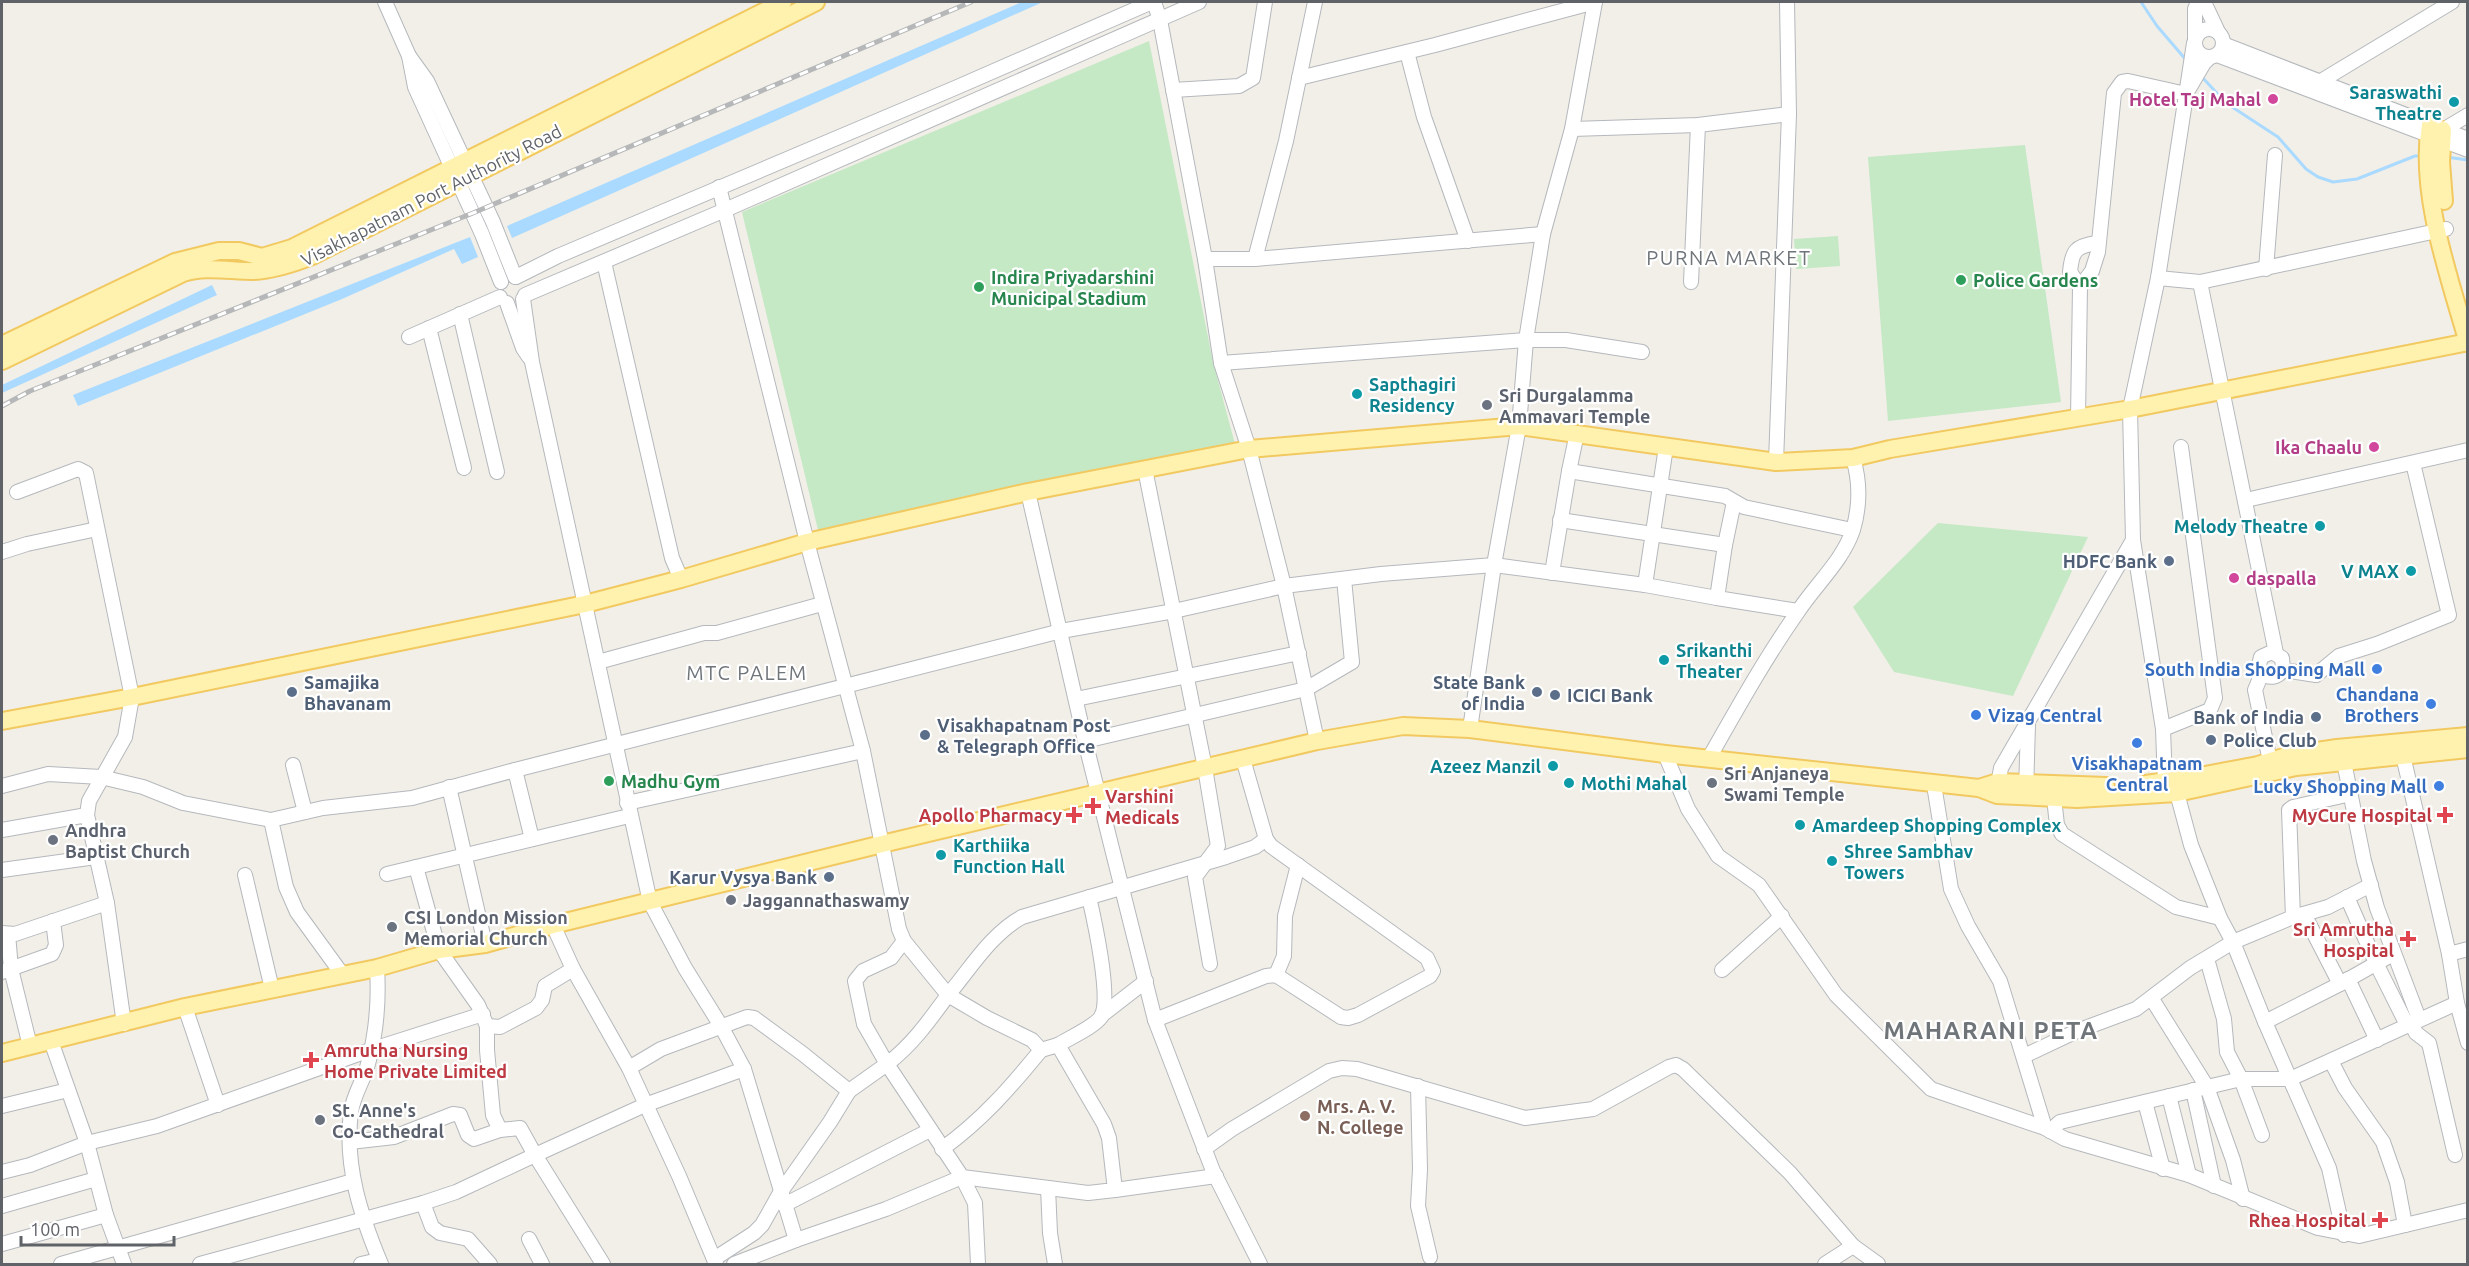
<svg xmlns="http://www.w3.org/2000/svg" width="2469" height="1266" viewBox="0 0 2469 1266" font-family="Ubuntu,sans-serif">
<rect width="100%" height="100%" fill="#f1efe8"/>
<g fill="#c5e8c5">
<path d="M1149 41 1213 362 1235 444 818 530 742 212Z"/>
<path d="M2025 145 2061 402 1888 421 1868 157Z"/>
<path d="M1838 236 1840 266 1796 269 1794 239Z"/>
<path d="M1938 523 2088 537 2013 696 1894 672 1853 607Z"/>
</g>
<g fill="#aadaff">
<path d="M1022 2H1043L512 238 507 226Z"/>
<path d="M470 237 478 257 462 264 454 249 342 299 78 406 73 395Z"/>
<path d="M212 285 217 295 2 393V385Z"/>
</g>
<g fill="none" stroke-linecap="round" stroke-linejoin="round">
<g stroke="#aadaff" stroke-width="3">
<path d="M2141 2 2157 26 2187 61"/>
<path d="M2202 77 2226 103 2278 137 2306 169 2318 177 2333 182 2357 179 2415 156H2421"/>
<path d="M2446 157 2468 160"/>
</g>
<defs>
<g id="minor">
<path d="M385 2 409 56 415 87 482 234 501 282"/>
<path d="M1154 2 1160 20 1205 259 1221 363 1249 449 1284 586 1317 741"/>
<path d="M2204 2 2218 32"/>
<circle cx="2209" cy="43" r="14"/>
<path d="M2195 38V9L2198 2"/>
<path d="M2223 44 2468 139"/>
<path d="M1407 52 1424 117 1468 241"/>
<path d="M2217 55 2468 150"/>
<path d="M409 56 427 81 493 222 515 277"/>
<path d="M1299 78 1435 45 1595 2"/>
<path d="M2321 81 2452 2"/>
<path d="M1173 90 1239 86 1253 78 1265 2"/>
<path d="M2187 92 2204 63 2210 57"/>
<path d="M1572 129 1698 125 1789 114"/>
<path d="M2443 130 2468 115"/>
<path d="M719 187 807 542 863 751 899 929 904 941 948 995C929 1021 912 1045 887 1064L962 1177 975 1203 978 1264"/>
<path d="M1205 259H1255L1543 234"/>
<path d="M1255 259 1286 141 1315 2"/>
<path d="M604 262 672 558 681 579"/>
<path d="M2266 269 2275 155"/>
<path d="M516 277 558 256 955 88 1152 2"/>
<path d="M2158 278 2200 282 2446 229"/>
<path d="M1691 282 1698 125"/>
<path d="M2200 282 2276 653"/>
<path d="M2080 287 2070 272C2072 250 2076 246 2097 243"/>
<path d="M525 295 725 210 1199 2"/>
<path d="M523 299 532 362 650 902 685 968 721 1026 744 1069 796 1240"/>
<path d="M507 303 523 348 529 357"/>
<path d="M460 314 497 472"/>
<path d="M429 328 464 468"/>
<path d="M409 337 500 297"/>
<path d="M1221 363 1526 340H1566L1642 352"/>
<path d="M2078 418 2080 287 2092 271 2098 252 2114 93 2122 82 2128 81 2186 94"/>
<path d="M1577 433 1569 471 1725 496 1744 507 1852 530"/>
<path d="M1776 462 1789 114 1787 2"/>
<path d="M1145 469 1205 768 1218 846 1195 877 1210 964"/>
<path d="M17 492 78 469 86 473 132 697 125 737 89 801 87 815 107 903 124 1024"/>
<path d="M1028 492 1085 741 1155 1020 1213 1171 1260 1264"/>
<path d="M2246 500 2468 450"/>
<path d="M1734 502 1725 545 1717 598 1798 611"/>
<path d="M1560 520 1725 545"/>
<path d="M2 552 27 544 97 529"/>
<path d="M1552 573 1569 471"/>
<path d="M1645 585 1666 447"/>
<path d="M598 662 704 633H717L822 604"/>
<path d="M2283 670 2316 675 2339 656 2377 644 2449 615 2413 463"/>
<path d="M2262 673C2269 679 2277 678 2283 670L2282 658 2272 652 2261 657 2259 665 2262 673 2255 690 2270 761"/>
<path d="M1076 699 1299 653"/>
<path d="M1470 729 1494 565 1519 426 1526 340 1543 234 1572 129 1595 2"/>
<path d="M2163 729 2210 710 2215 698 2181 447"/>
<path d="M1085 741 1306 689 1352 662 1344 579"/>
<path d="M2401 747 2449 954 2457 1003 2468 1043"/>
<path d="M1665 754 1688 809 1718 856 1759 885 1836 995 1931 1089 2045 1128 2065 1139 2189 1175 2318 1228 2359 1236 2468 1210"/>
<path d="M1709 758C1737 709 1764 660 1797 613 1815 585 1842 562 1853 530 1860 506 1860 481 1853 458"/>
<path d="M2344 762 2364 861 2377 908 2419 1019"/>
<path d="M293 765 305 812"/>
<path d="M515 770 532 839"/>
<path d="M2165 783 2163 729 2133 540 2130 409 2158 278 2194 43"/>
<path d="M1934 785 1951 889 1968 926 2000 981 2045 1128"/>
<path d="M2 786 48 774 101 777 143 787 183 803 271 820 323 808 412 798 515 770 1061 631 1174 611 1284 586 1381 574 1494 565 1645 585 1717 598"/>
<path d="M449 787 485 944"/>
<path d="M1997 790 2001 768 2133 540"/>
<path d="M2026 792 2028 724"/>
<path d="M2177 793 2191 845 2220 918 2233 942 2265 1022 2329 1168 2344 1235"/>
<path d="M2054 798 2057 825 2062 834 2176 907 2220 918"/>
<path d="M627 803 863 751"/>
<path d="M271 820 286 887 297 912 342 974"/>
<path d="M2 830 87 815"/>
<path d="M416 867 439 950 478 1005 487 1026V1050L493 1115 500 1130 520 1128 535 1155 645 1105 744 1069"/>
<path d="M2 870 96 857"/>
<path d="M387 874 629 816"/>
<path d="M245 875 272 989"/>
<path d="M2347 897 2376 963 2407 1025"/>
<path d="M2304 914 2340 984"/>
<path d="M2293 917 2289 810 2293 807 2351 794"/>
<path d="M553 925 573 969 629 1068 679 1176 716 1264"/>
<path d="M2 933 15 934 107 903"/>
<path d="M8 934 11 969 30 1046"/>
<path d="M2449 954 2468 949"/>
<path d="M2207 959 2224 1019 2227 1052 2241 1079 2262 1135"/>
<path d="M377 968C379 999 376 1034 368 1064 364 1080 353 1095 351 1112 344 1166 361 1216 381 1264"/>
<path d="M1722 970 1782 916"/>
<path d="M2 972 52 954 56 945 53 921"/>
<path d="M1276 975 1284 956 1285 916 1298 865"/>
<path d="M2348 979 2377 1040"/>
<path d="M2152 999 2207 1087 2233 1160 2243 1199"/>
<path d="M185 1007 218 1105"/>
<path d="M1102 1015 1146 981"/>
<path d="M1155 1020 1266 976 1276 975 1341 1017 1348 1018 1358 1015 1430 976 1433 971 1427 958 1271 846 1266 839 1243 759"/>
<path d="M2265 1022 2340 984 2393 954"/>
<path d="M2411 1023 2416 1033 2429 1043 2455 1155"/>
<path d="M487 1026 500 1027 536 1008 542 1000 545 986 573 969"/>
<path d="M51 1041 87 1143 106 1215 124 1264"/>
<path d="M1058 1045C1069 1038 1094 1027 1101 1017 1112 999 1094 919 1089 897"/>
<path d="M2024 1056 2077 1031 2136 1009 2190 968 2233 942 2293 917 2328 907 2371 885"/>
<path d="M2331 1061 2345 1088 2383 1142 2397 1182 2405 1225"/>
<path d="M629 1068 661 1049 747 1017 754 1018 803 1054 849 1091 887 1064 864 1024 855 981 863 971 891 958 904 941"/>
<path d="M1418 1086 1420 1169 1418 1206 1430 1257"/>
<path d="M2193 1090 2214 1186"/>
<path d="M2169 1096 2189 1175"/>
<path d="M2145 1102 2163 1169"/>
<path d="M2 1106 68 1090"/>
<path d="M2050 1131 2060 1122 2241 1079H2290L2457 1003"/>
<path d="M350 1142 394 1137 453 1114 460 1115 468 1135 474 1139 500 1130"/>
<path d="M942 1149C982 1120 1010 1088 1041 1050L1032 1040 987 1018 948 995C970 969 991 934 1022 917L1226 857 1255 847 1266 839"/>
<path d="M1204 1149 1232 1129 1329 1071 1342 1068 1357 1069 1525 1118 1593 1109 1669 1067 1676 1065 1683 1069 1790 1173 1853 1246"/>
<path d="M2 1172 30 1165 87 1143 157 1126 370 1050 483 1014"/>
<path d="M1048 1188 1050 1233 1055 1264"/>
<path d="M1115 1190 1216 1176"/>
<path d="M423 1203 432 1227 440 1233 468 1239 490 1264"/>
<path d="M784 1205 930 1130"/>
<path d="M2 1206 96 1179"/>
<path d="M529 1239 542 1264"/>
<path d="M2 1244 106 1215"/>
<path d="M714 1259 754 1233 762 1225 780 1193 830 1122 849 1091"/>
<path d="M61 1264 353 1181"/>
<path d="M200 1264 423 1203 456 1192 535 1155 603 1264"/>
<path d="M361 1264 379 1260"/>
<path d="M734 1264 796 1240 886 1209 962 1177 1088 1193 1115 1190 1109 1138 1104 1124 1058 1045 1041 1050"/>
<path d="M1825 1264 1853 1246 1878 1264"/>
</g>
<g id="major">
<path d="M2430 125C2419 194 2449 276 2468 343"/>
<path d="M2443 130 2441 162 2444 201"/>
<path d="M2 345 175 262 219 251H239L262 257 292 248 783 2"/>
<path d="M2 361 183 273C206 266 229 271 253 271 274 270 292 264 312 256L816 2"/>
<path d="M2 721 132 697 585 604 681 579 807 542 1028 492 1249 449 1519 426 1776 462 1853 458 1890 449 2130 409 2468 342"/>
<path d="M2146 784 2200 776 2258 765 2290 755 2337 748 2468 736"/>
<path d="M1979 788 1998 782 2106 786"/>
<path d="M2 1053 185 1007 377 968 439 950 485 944 553 925 882 844 1317 741 1403 726 1470 729 1665 754 1979 788 1997 795 2077 799 2177 793 2296 767 2468 749"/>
</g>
</defs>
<use href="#minor" stroke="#b5b8bc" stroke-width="16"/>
<use href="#major" stroke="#f2c960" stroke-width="20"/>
<use href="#minor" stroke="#fff" stroke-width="14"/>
<use href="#major" stroke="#fff2af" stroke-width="16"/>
<defs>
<path id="rail" d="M2 406 30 391 473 213 971 2"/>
</defs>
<use href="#rail" stroke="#b6b7b8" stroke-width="5"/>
<use href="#rail" stroke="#fff" stroke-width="3" stroke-dasharray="9" stroke-linecap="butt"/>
</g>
<g fill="#d1479c" stroke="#fff" stroke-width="2">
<circle cx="2273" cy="99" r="6"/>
<circle cx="2374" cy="447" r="6"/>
<circle cx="2234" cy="578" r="6"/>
</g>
<g fill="#0f9aa8" stroke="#fff" stroke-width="2">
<circle cx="2454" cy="102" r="6"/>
<circle cx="1357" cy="394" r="6"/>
<circle cx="2320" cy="526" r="6"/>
<circle cx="2411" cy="571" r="6"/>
<circle cx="1664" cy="660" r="6"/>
<circle cx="1553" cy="766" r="6"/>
<circle cx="1569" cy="783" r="6"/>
<circle cx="1800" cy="825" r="6"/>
<circle cx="941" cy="855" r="6"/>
<circle cx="1832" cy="861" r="6"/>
</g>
<g fill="#2e9e5b" stroke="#fff" stroke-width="2">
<circle cx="1961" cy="280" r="6"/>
<circle cx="979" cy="287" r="6"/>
<circle cx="609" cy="781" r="6"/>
</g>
<g fill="#6b7280" stroke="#fff" stroke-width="2">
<circle cx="1487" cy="405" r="6"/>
<circle cx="1712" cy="783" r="6"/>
<circle cx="53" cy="840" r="6"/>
<circle cx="731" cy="900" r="6"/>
<circle cx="392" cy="927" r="6"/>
<circle cx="320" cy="1120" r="6"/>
</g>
<g fill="#5c6f8a" stroke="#fff" stroke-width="2">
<circle cx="2169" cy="561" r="6"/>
<circle cx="292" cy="692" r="6"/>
<circle cx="1537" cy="692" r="6"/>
<circle cx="1555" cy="695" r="6"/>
<circle cx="2316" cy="717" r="6"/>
<circle cx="925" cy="735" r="6"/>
<circle cx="2211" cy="740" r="6"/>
<circle cx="829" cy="877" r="6"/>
</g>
<g fill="#3f7fe0" stroke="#fff" stroke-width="2">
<circle cx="2377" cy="669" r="6"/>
<circle cx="2431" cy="704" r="6"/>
<circle cx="1976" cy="715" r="6"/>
<circle cx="2137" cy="743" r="6"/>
<circle cx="2439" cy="786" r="6"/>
</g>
<g fill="#e0444e" stroke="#fff" stroke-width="2">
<path d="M1090 797h6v6h6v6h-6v6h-6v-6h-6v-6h6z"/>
<path d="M1071 806h6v6h6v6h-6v6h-6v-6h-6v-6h6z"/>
<path d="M2442 806h6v6h6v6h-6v6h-6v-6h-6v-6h6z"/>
<path d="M2405 930h6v6h6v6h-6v6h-6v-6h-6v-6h6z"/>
<path d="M308 1051h6v6h6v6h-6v6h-6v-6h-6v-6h6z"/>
<path d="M2377 1211h6v6h6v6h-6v6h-6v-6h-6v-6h6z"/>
</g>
<circle fill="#8d6e63" stroke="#fff" stroke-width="2" cx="1305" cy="1116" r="6"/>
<g text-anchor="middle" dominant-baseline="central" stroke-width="4.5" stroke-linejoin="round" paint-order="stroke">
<g font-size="18" font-weight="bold" fill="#0d838f" stroke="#fff" text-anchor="start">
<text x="2442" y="92" text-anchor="end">Saraswathi<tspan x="2442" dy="21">Theatre</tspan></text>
<text x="1369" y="384">Sapthagiri<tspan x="1369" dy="21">Residency</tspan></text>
<text x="2308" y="526" text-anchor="end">Melody Theatre</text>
<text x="2399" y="571" text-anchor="end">V MAX</text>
<text x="1676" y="650">Srikanthi<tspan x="1676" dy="21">Theater</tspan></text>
<text x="1541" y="766" text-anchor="end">Azeez Manzil</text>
<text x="1581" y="783">Mothi Mahal</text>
<text x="1812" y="825">Amardeep Shopping Complex</text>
<text x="953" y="845">Karthiika<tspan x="953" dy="21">Function Hall</tspan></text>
<text x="1844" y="851">Shree Sambhav<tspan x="1844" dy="21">Towers</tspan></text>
</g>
<g font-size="18" font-weight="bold" fill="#b23c85" stroke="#fff" text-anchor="end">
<text x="2261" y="99">Hotel Taj Mahal</text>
<text x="2362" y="447">Ika Chaalu</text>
<text x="2246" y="578" text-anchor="start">daspalla</text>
</g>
<g font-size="18" fill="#5f6368" stroke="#fff">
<text transform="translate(431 195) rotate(-27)">Visakhapatnam Port Authority Road</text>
</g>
<g font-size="18" font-weight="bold" fill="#27864d" stroke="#fff" text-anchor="start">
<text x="991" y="277">Indira Priyadarshini<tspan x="991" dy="21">Municipal Stadium</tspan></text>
<text x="1973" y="280">Police Gardens</text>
<text x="621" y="781">Madhu Gym</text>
</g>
<g font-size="18" font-weight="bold" fill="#5b616d" stroke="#fff" text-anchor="start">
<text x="1499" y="395">Sri Durgalamma<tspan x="1499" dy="21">Ammavari Temple</tspan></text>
<text x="1724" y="773">Sri Anjaneya<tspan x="1724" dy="21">Swami Temple</tspan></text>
<text x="65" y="830">Andhra<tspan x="65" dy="21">Baptist Church</tspan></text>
<text x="743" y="900">Jaggannathaswamy</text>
<text x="404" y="917">CSI London Mission<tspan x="404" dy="21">Memorial Church</tspan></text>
<text x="332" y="1110">St. Anne's<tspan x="332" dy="21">Co-Cathedral</tspan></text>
</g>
<g font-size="18" font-weight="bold" fill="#4e5e75" stroke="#fff" text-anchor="end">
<text x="2157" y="561">HDFC Bank</text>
<text x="304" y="682" text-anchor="start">Samajika<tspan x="304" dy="21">Bhavanam</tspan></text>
<text x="1525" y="682">State Bank<tspan x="1525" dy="21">of India</tspan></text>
<text x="1567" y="695" text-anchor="start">ICICI Bank</text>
<text x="2304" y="717">Bank of India</text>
<text x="937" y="725" text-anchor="start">Visakhapatnam Post<tspan x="937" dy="21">&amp; Telegraph Office</tspan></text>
<text x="2223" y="740" text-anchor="start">Police Club</text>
<text x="817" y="877">Karur Vysya Bank</text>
</g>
<g font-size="18" font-weight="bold" fill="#366cbe" stroke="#fff" text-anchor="end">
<text x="2365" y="669">South India Shopping Mall</text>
<text x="2419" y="694">Chandana<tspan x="2419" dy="21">Brothers</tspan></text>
<text x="1988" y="715" text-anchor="start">Vizag Central</text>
<text x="2137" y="763" text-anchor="middle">Visakhapatnam<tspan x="2137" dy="21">Central</tspan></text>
<text x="2427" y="786">Lucky Shopping Mall</text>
</g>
<g font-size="18" font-weight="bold" fill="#be3a42" stroke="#fff" text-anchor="end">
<text x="1105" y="796" text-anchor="start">Varshini<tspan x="1105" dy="21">Medicals</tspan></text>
<text x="1062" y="815">Apollo Pharmacy</text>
<text x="2432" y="815">MyCure Hospital</text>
<text x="2394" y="929">Sri Amrutha<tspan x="2394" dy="21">Hospital</tspan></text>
<text x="324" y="1050" text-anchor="start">Amrutha Nursing<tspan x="324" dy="21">Home Private Limited</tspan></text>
<text x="2366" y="1220">Rhea Hospital</text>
</g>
<g font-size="18" font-weight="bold" fill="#785e54" stroke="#fff" text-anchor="start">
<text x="1317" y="1106">Mrs. A. V.<tspan x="1317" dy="21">N. College</tspan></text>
</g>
<g font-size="20" letter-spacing="1.5" fill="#70757a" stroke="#fff">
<text x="1729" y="257">PURNA MARKET</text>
<text x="747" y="672">MTC PALEM</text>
</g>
<g font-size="24" font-weight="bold" letter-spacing="1.5" fill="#70757a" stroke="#fff">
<text x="1991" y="1030">MAHARANI PETA</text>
</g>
</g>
<rect width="2469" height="1266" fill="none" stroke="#5f6368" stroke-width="6"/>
<path d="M21 1236v9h153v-9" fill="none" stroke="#5f6368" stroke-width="3"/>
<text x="30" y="1236" font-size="18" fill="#5f6368" stroke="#ffffff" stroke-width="4.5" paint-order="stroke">100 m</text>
</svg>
